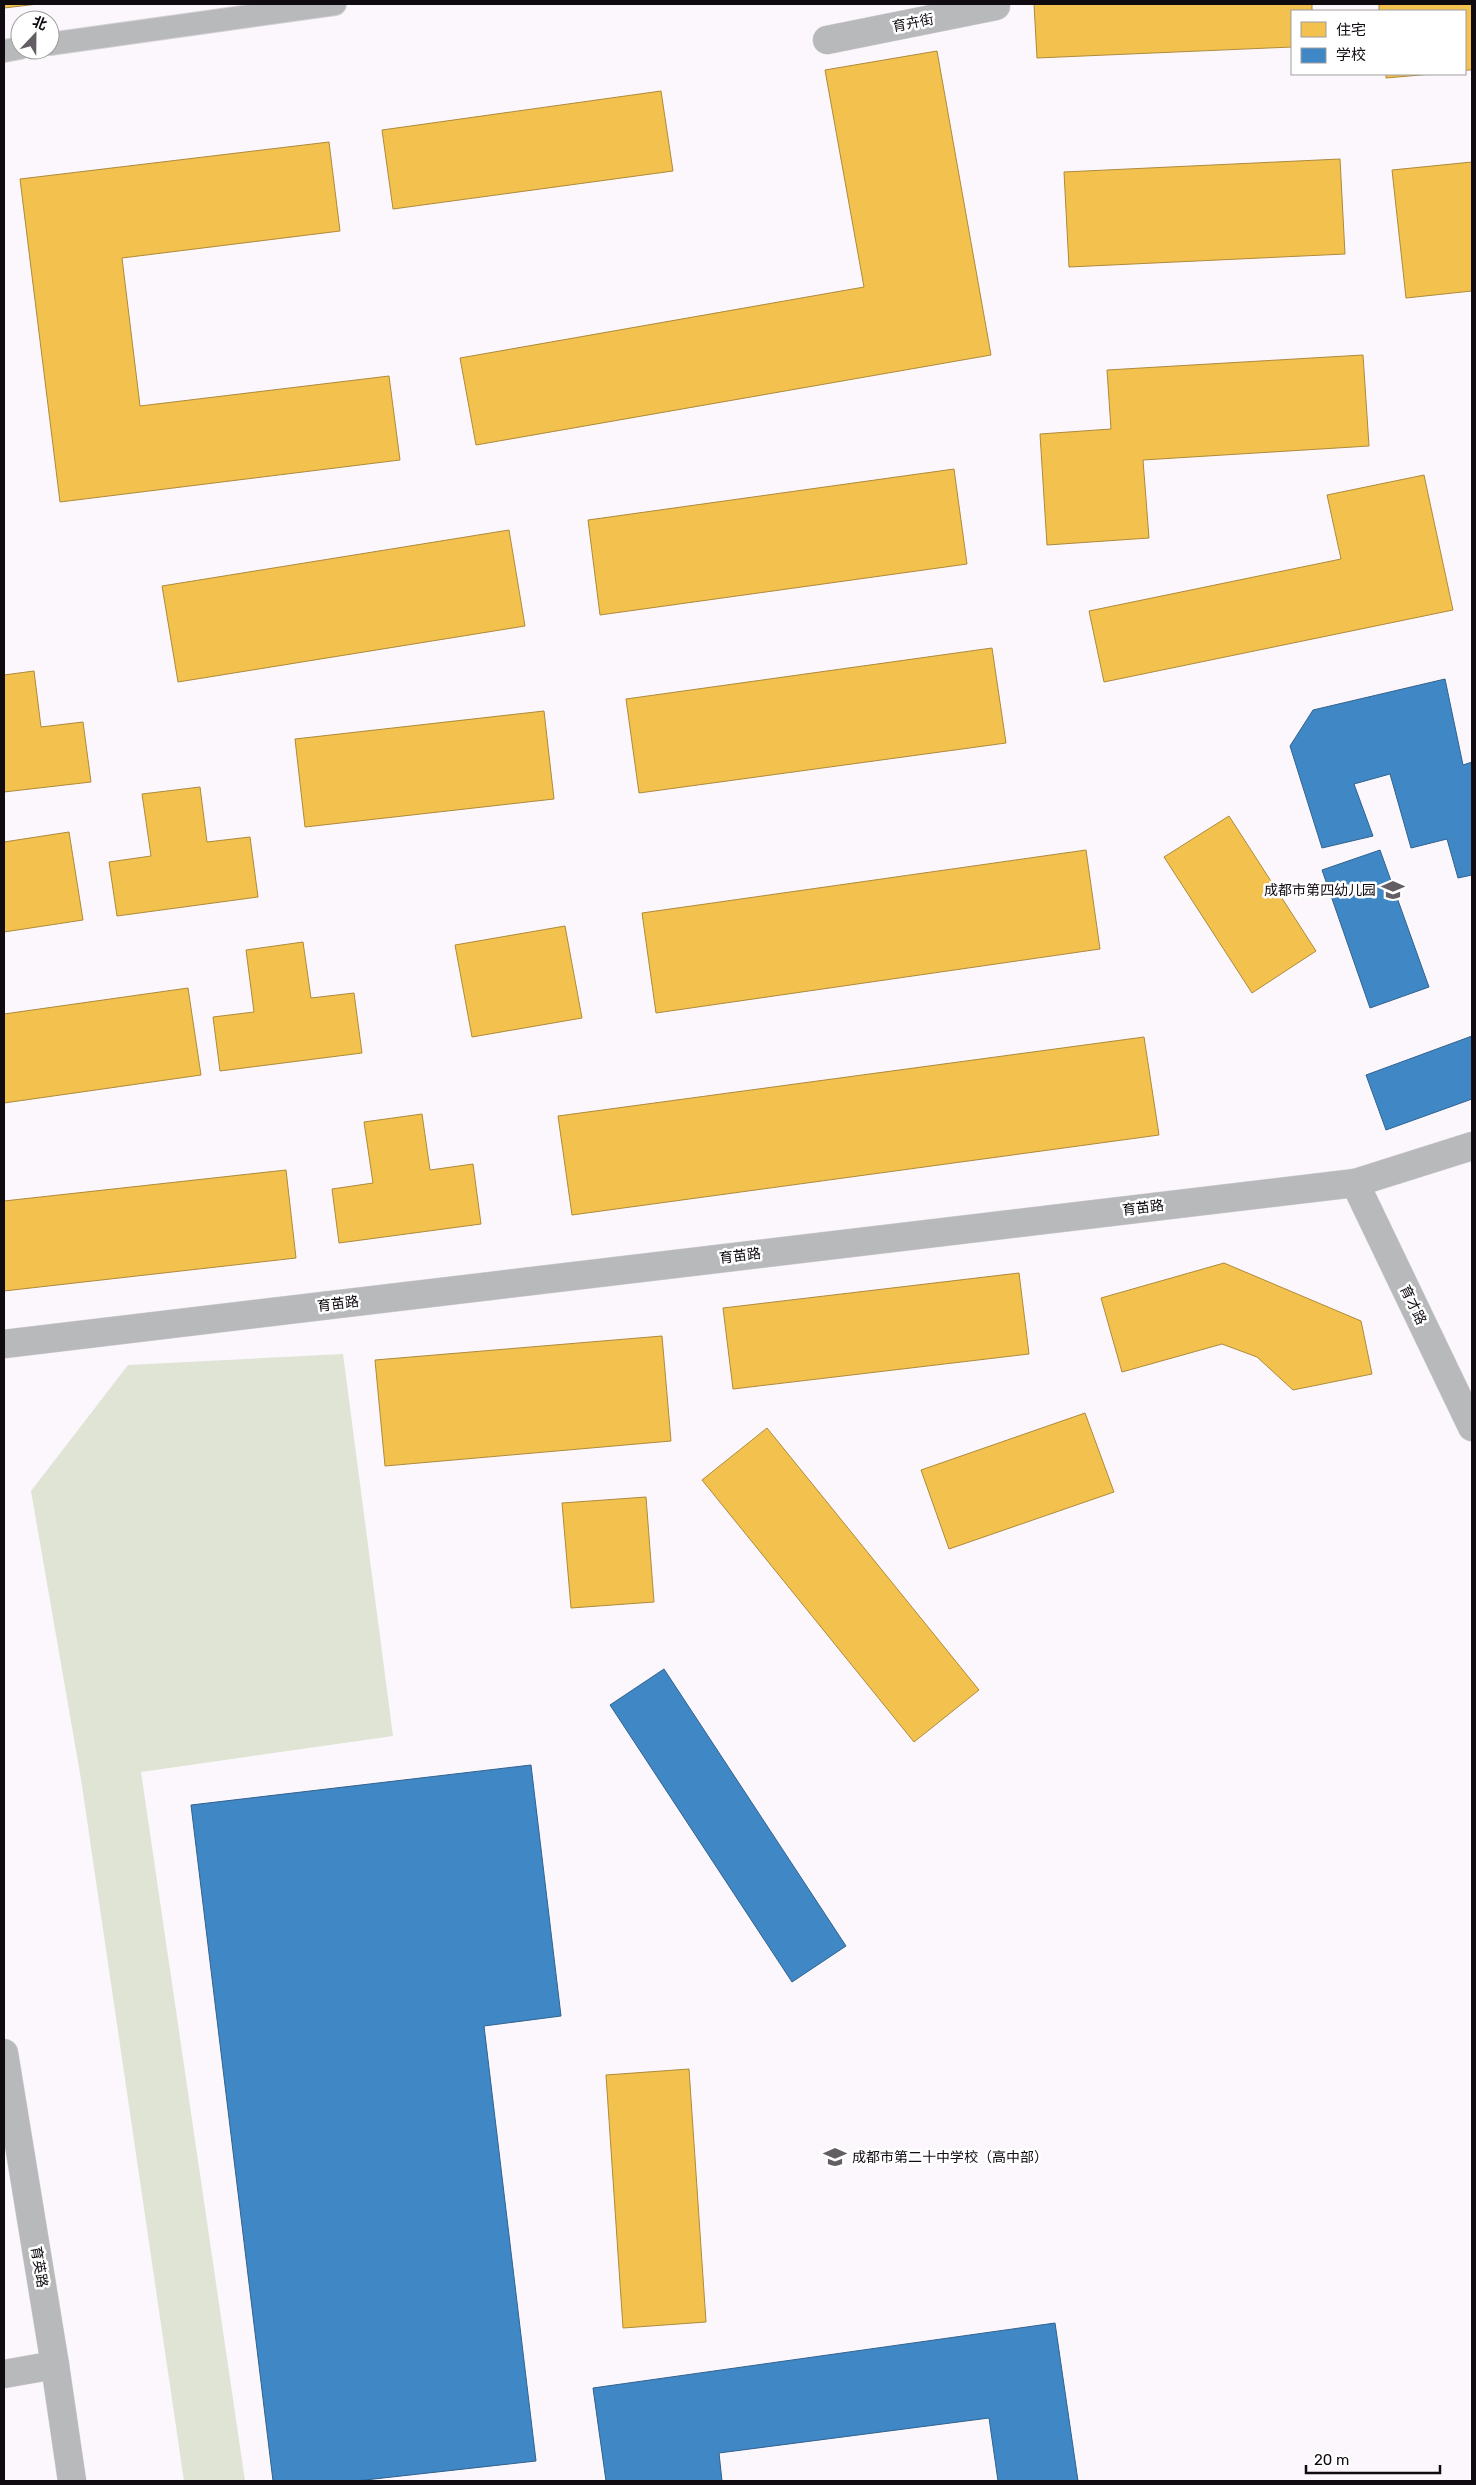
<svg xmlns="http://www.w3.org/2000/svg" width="1476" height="2485" viewBox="0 0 1476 2485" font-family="Rubik,'Noto Sans SC',sans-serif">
<rect width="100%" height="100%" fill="#fcf7fc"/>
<path fill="#dfe4d5" d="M343 1354 393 1736 141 1772 245 2481H184L81 1779 31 1491 128 1365Z"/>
<g fill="#f2c14e" stroke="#ae8a3b">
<path d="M4 4H38L4 8Z"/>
<path d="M1034 4H1312V11H1292V47L1037 58Z"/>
<path d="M1379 4H1472V70H1465V11H1379Z"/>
<path d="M937 51 991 355 476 445 460 358 864 287 825 70Z"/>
<path d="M1386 74H1432L1386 78Z"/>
<path d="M661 91 673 171 393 209 382 130Z"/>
<path d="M329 142 340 231 122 258 140 406 389 376 400 460 60 502 20 179Z"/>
<path d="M1340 159 1345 254 1069 267 1064 172Z"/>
<path d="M1472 162V291L1406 298 1392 170Z"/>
<path d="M1363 355 1369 446 1143 460 1149 538 1047 545 1040 434 1111 429 1107 370Z"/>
<path d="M954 469 967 564 600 615 588 520Z"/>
<path d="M1424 475 1453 610 1104 682 1089 611 1341 559 1327 495Z"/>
<path d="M509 530 525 626 178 682 162 586Z"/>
<path d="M992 648 1006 743 639 793 626 699Z"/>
<path d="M34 671 41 727 83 722 91 782 4 792V675Z"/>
<path d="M544 711 554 799 305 827 295 739Z"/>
<path d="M200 787 207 842 250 837 258 897 117 916 109 862 151 856 142 794Z"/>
<path d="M1229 816 1316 951 1252 993 1164 857Z"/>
<path d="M69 832 83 920 4 932V842Z"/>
<path d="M1086 850 1100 949 656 1013 642 913Z"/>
<path d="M565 926 582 1018 472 1037 455 945Z"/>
<path d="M303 942 311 998 354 993 362 1053 220 1071 213 1017 254 1012 246 950Z"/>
<path d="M188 988 201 1075 4 1103V1014Z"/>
<path d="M1144 1037 1159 1135 572 1215 558 1116Z"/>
<path d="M422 1114 430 1170 473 1164 481 1224 339 1243 332 1189 373 1183 364 1122Z"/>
<path d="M286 1170 296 1258 4 1291V1201Z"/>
<path d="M1224 1263 1361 1321 1372 1374 1293 1390 1257 1357 1222 1344 1122 1372 1101 1298Z"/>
<path d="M1019 1273 1029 1354 733 1389 723 1308Z"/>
<path d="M662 1336 671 1441 385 1466 375 1360Z"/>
<path d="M1085 1413 1114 1492 949 1549 921 1470Z"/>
<path d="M767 1428 979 1690 914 1742 702 1480Z"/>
<path d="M646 1497 654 1602 571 1608 562 1503Z"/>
<path d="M689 2069 706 2322 623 2328 606 2075Z"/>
</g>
<g fill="#3f88c5" stroke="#31628f">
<path d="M1445 679 1463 765 1472 762V875L1458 878 1447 839 1411 848 1390 774 1354 784 1373 836 1322 848 1290 746 1313 710Z"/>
<path d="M1380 850 1429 987 1370 1008 1322 870Z"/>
<path d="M1472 1036V1099L1386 1130 1366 1075Z"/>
<path d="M664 1669 846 1946 792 1982 610 1705Z"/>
<path d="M531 1765 561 2016 484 2026 536 2461 356 2481H273L191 1805Z"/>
<path d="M1055 2323 1078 2481H998L989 2418 719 2453 722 2481H606L593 2388Z"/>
</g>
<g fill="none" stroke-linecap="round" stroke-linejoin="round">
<defs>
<g id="service">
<path d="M50 44 335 4"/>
<path d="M4 51 20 48"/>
</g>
<g id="minor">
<path d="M827 40 996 6V4"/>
<path d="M1355 1183 1472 1427"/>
<path d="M4 2374 55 2365"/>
</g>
<g id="tertiary">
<path d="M4 1344 1355 1183 1472 1146"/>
<path d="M4 2053 55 2365 72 2481"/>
</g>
</defs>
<use href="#service" stroke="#d5d2d5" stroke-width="24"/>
<use href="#minor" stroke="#d5d2d5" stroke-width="29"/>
<use href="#tertiary" stroke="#d5d2d5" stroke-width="29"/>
<use href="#service" stroke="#b7b9ba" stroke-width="22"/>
<use href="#minor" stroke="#b7b9ba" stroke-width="28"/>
<use href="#tertiary" stroke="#b7b9ba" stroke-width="28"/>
</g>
<defs>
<symbol id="school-bare" viewBox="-9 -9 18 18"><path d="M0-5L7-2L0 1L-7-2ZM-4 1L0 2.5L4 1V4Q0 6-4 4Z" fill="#635e63" stroke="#fff" stroke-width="2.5" paint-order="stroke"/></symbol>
</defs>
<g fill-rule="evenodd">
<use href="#school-bare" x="1377" y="874" width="32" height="32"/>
<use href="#school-bare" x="819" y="2141" width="32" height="32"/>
</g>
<g text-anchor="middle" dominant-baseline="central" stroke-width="5" stroke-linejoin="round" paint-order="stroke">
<g font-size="14" fill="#100b10" stroke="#fff">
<text transform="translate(913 23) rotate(-11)">育卉街</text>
<text transform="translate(1143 1208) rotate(-7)">育苗路</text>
<text transform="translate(740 1256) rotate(-7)">育苗路</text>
<text transform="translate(338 1304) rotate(-7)">育苗路</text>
<text transform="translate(1413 1305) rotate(64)">育才路</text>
<text transform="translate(39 2267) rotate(81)">育英路</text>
</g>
<g font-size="14" fill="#100b10" stroke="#fff" text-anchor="end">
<text x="1376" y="890">成都市第四幼儿园</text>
<text x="852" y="2157" text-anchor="start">成都市第二十中学校（高中部）</text>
</g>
</g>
<rect width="1476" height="2485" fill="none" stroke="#100b10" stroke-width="10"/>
<rect x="1291" y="10" width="175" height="65" fill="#ffffff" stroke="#9f9d9f"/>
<rect x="1301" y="22" width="25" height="15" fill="#f2c14e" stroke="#9f9d9f"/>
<text x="1336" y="35" font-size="15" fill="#100b10">住宅</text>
<rect x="1301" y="48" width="25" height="15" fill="#3f88c5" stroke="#9f9d9f"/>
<text x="1336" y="60" font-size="15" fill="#100b10">学校</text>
<g transform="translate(35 35) rotate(22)"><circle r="24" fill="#ffffff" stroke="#9f9d9f"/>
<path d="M0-4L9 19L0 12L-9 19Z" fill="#635e63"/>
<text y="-8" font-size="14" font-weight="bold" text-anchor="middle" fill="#100b10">北</text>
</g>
<path d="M1306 2465v8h134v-8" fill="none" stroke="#100b10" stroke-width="2.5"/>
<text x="1314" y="2465" font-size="15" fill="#100b10" stroke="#ffffff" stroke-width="4" paint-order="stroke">20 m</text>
</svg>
